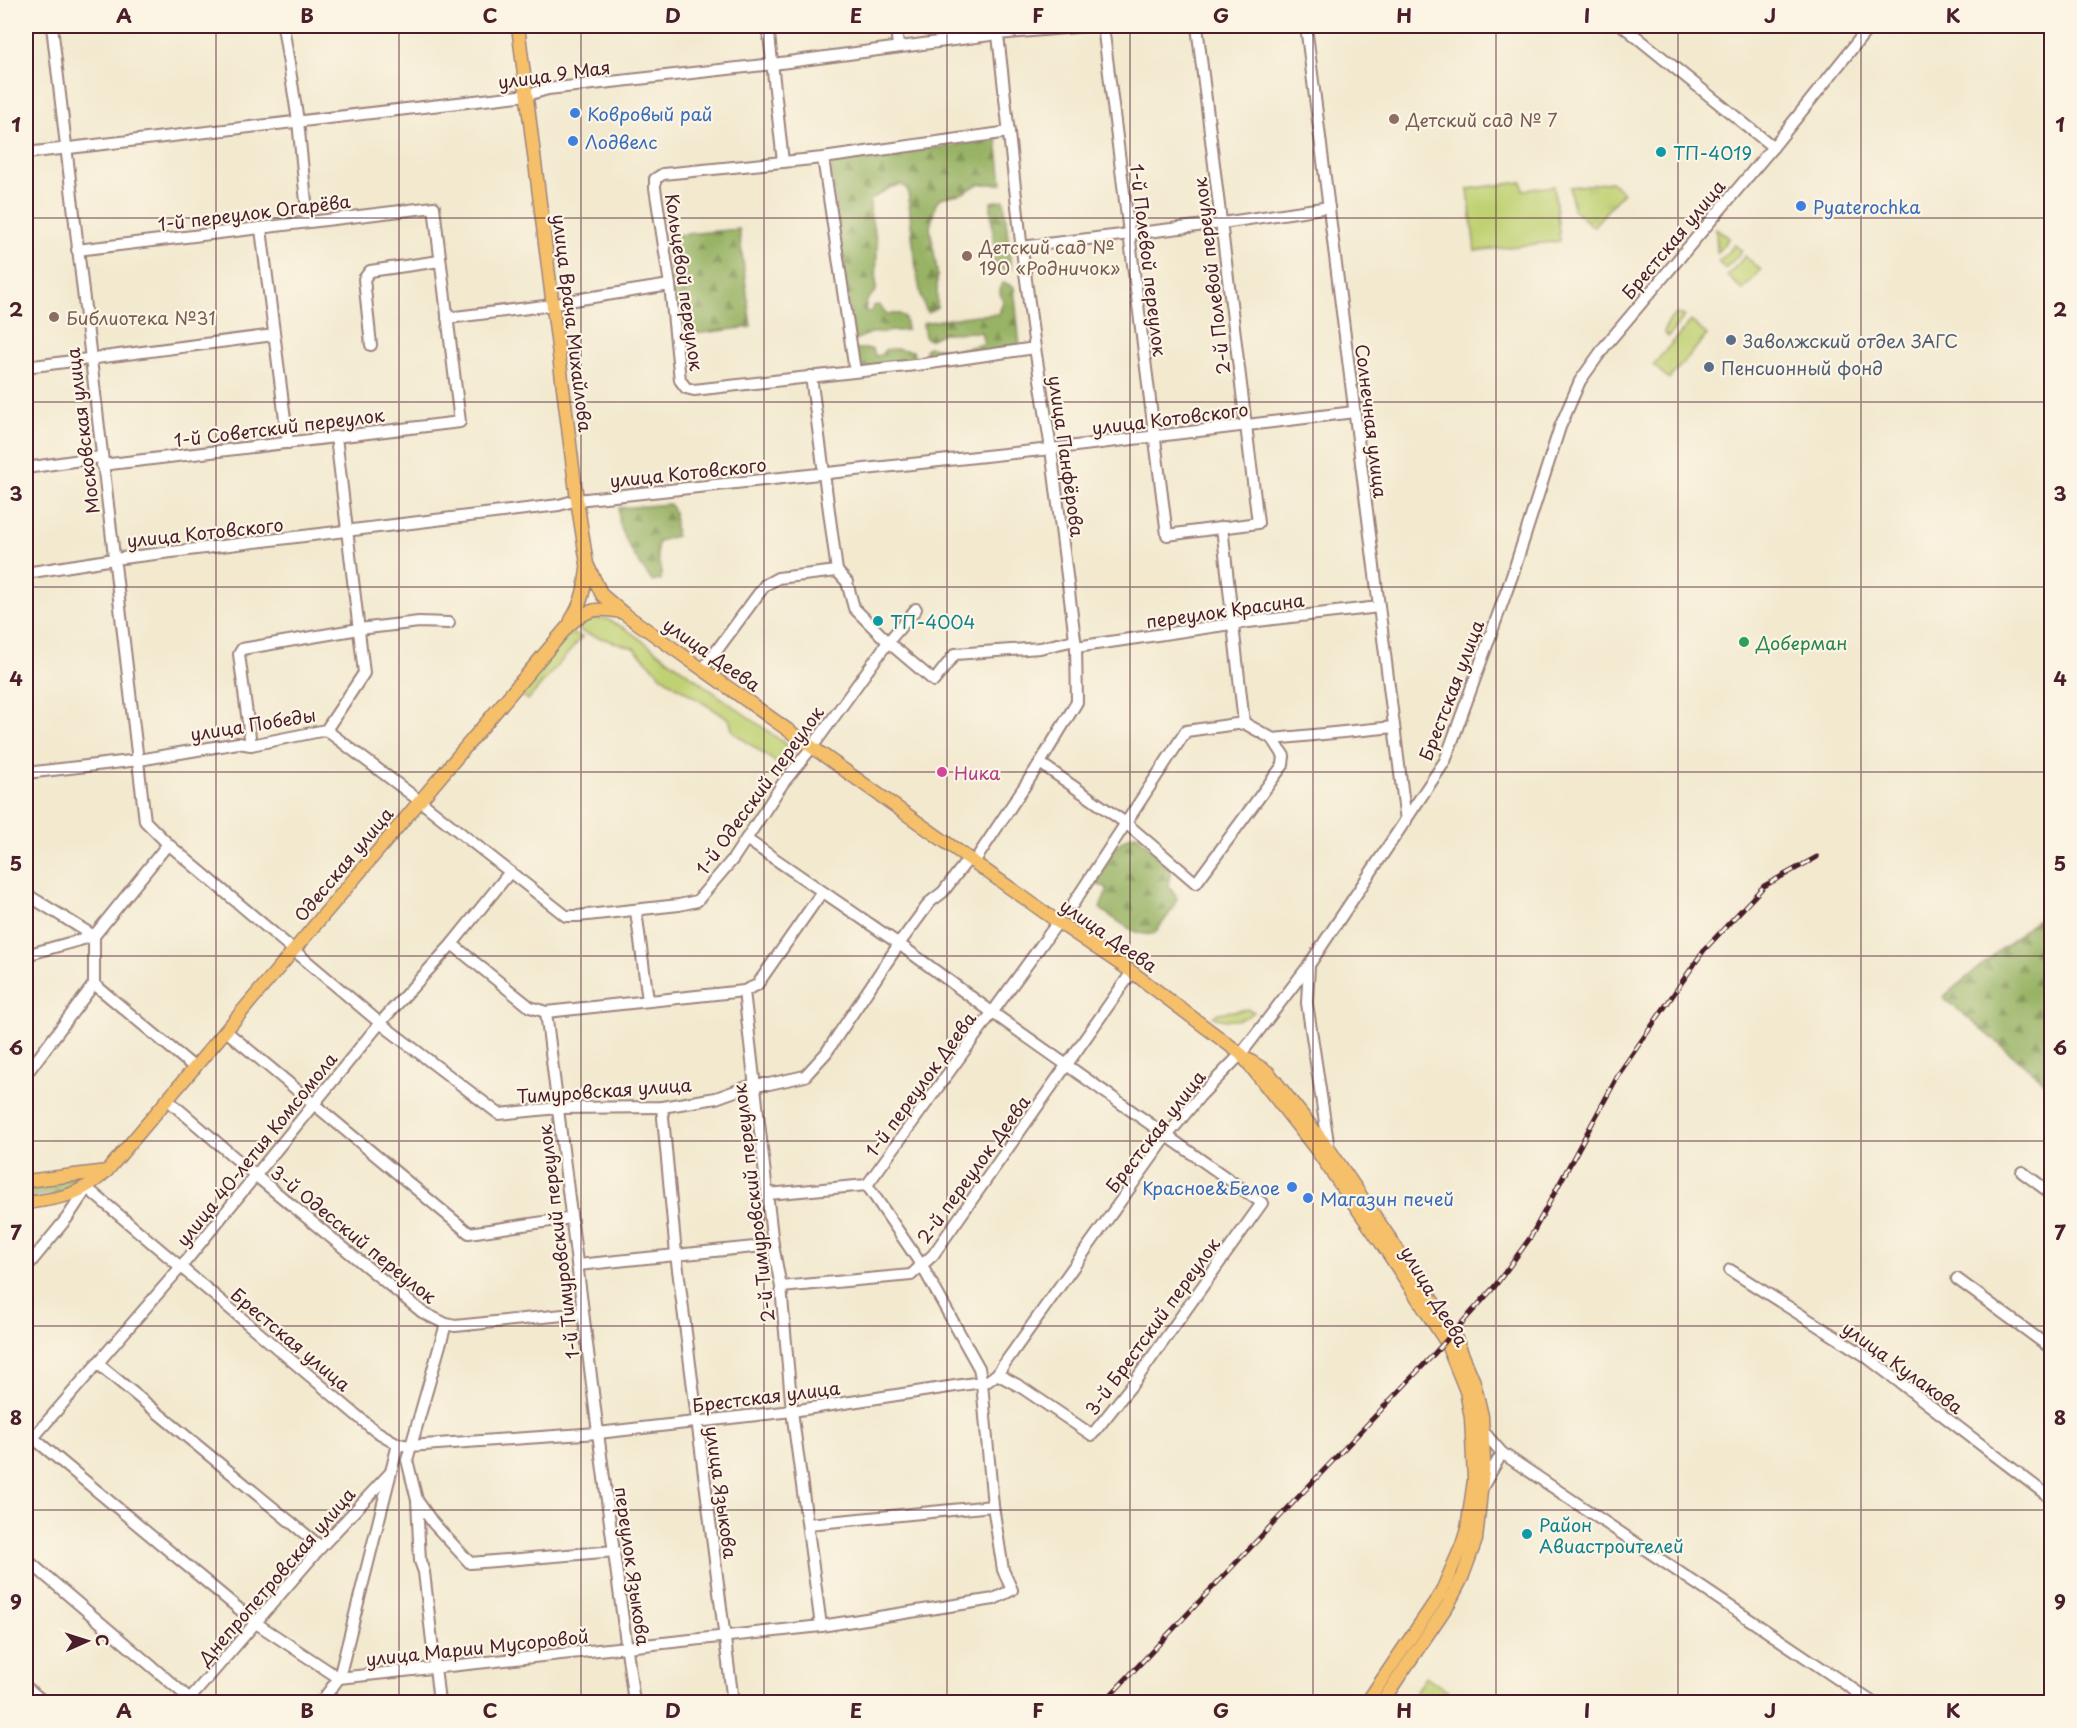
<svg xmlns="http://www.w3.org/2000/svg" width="2077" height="1728" viewBox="0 0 2077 1728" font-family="'Playpen Sans',sans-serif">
<defs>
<pattern id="forest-firs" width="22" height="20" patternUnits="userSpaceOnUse" patternTransform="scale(1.5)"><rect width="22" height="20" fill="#98b365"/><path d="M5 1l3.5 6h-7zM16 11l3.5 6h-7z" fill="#7e9153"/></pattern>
<pattern id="park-tufts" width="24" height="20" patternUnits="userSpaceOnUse" patternTransform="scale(1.5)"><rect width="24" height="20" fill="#c0d173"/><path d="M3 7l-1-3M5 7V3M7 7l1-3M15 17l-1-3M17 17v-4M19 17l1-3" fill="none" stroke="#a6b364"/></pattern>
</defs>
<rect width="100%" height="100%" fill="#fcf5e5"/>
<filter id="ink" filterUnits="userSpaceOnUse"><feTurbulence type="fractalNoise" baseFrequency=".0167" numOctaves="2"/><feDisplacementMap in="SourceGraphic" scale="12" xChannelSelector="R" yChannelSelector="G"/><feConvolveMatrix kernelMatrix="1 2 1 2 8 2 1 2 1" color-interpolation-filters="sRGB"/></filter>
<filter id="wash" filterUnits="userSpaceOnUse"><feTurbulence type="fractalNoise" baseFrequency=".008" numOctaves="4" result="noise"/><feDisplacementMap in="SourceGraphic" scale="24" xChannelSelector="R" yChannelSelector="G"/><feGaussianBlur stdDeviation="1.35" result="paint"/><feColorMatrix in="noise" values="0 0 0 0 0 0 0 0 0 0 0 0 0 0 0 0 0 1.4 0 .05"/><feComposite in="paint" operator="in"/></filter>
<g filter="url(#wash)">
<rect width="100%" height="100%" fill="#f2e9cf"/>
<g fill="#c0d173" stroke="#85784f" stroke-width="1.5">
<path d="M1522 182 1523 190 1554 186 1560 241 1475 251 1468 189Z"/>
<path d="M1716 228 1729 238 1717 253Z"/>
<path d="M1735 245 1742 251 1725 269 1718 262Z"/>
<path d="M1745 256 1761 270 1743 290 1727 276Z"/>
<path d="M1677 314 1685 316 1668 337 1664 332C1666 324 1670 318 1677 314Z"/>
<path d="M1691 321 1707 335 1669 379 1653 365Z"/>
<path d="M587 619H607L626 629 787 745 798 759 788 771 733 732 729 719 665 679 634 648 584 633 575 627Z"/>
<path d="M570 633 582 637 528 700 523 696V686Z"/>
<path d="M1248 1009 1254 1012C1241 1022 1228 1022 1213 1017L1218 1013Z"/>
<path d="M1426 1676 1462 1702H1409Z"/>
</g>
<g fill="url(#forest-firs)" stroke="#716948" stroke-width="1.5">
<path d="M997 139 1002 184H978L963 193 940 198 936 203 930 227 937 271V307L928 313C916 301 910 212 908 190L903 185 891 187 870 200V212L877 243 876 291 867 300 865 311 871 312 873 306 879 305 887 314H900L905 318 907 330 871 333 854 340 830 163Z"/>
<path d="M1004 200 1011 268 1006 271 999 269 994 264C995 244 991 223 991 202Z"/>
<path d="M739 229 751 327 677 336 666 236Z"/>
<path d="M1005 283 1014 287 1020 347 927 360 925 350 928 347 957 350 984 344 981 332 943 333 929 340 925 337 923 323 976 315 999 314 1003 301 1000 293 1001 284Z"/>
<path d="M855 349H872L876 356 881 355 885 350 897 349 913 351 915 362 858 371Z"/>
<path d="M670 504 674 512 676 536 659 541C652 556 664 567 661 580L653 582C639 564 615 530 619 508Z"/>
<path d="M1137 835 1171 869 1168 885 1177 898 1173 909 1155 933C1139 940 1116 919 1103 911L1100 908 1107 891 1106 887 1098 885 1096 881C1104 863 1116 837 1137 835Z"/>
<path d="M2051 908V1087L1943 997Z"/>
<path d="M89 1175 64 1193 26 1198V1183Z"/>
</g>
<path fill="url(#park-tufts)" stroke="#85784f" stroke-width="1.5" d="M1611 182 1623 192 1593 227 1573 209 1570 187Z"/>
</g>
<g filter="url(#ink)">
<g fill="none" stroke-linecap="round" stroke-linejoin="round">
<defs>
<g id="minor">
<path d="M52 26 145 821 168 844 380 1023 499 1114 558 1108 662 1107 716 1098 755 1084H769L805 1076 826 1053 899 944 930 902 943 892 969 858"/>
<path d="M283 26 298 121 308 222"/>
<path d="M768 26 783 162"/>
<path d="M896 26 898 47"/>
<path d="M1103 26 1167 535 1258 523 1197 26"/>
<path d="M1306 26 1406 821"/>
<path d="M1623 26 1773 147"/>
<path d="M1009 132 823 158 663 174 655 179V188L670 285 680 380 686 388 694 390 924 364 1035 348"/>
<path d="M26 153 527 95 548 89 773 64 998 34 1087 26"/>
<path d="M823 158 855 371"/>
<path d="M261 229 288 443"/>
<path d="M1021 247 1222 223 1329 207"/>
<path d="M77 250 434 207 460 422 102 465"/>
<path d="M447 318 553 305 574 300 670 285"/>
<path d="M371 345 364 279 370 271 440 261"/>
<path d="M26 367 274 335"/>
<path d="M811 376 837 571"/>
<path d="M26 468 101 457"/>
<path d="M1222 527 1244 723"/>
<path d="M837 571 847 582 854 608 888 642 934 681 955 654 1040 648 1075 640"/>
<path d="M26 573 114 559 559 505 577 500 1051 449 1354 412"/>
<path d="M1076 647 1231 624 1379 607"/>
<path d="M703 669 765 585 778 578 837 571"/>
<path d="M326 730 420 801 566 916H578L679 905 697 901 733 859 783 783 813 746 888 642 916 609"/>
<path d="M1273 739 1394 727"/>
<path d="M251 745 239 654 242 649 359 629 419 622 449 623"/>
<path d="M1040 763 1127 824 1196 883 1283 765 1284 756 1273 739 1244 723 1186 731 1073 904"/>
<path d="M26 773 139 760 238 743 251 745 326 730 364 673 336 437"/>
<path d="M746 839 899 944 993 1013 1262 1203 1135 1381 1092 1435 1021 1387 997 1374"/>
<path d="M974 862 1040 763 1077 702 1076 647 1051 449 1035 348 1021 242 997 26"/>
<path d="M26 894 94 936"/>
<path d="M636 911 648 1000"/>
<path d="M94 936V984"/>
<path d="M452 944 530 1007 546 1012 744 991 757 985 822 892"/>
<path d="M26 955 94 936 168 844"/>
<path d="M1309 965 1307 1003 1329 1149"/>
<path d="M94 984 195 1068"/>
<path d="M744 991 773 1245 781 1287 792 1411 821 1626"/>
<path d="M546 1012 598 1433 634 1702"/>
<path d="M226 1031 469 1233 571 1218"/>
<path d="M26 1070 30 1069 94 984"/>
<path d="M168 1100 256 1176 422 1312 446 1324 455 1326 583 1313"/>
<path d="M662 1107 676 1254 733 1702"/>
<path d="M2022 1172 2052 1194"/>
<path d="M768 1194 867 1185 1058 922"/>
<path d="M578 1265 773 1245"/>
<path d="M26 1268 67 1218 87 1188 374 1430 398 1444 409 1446 598 1433 792 1411 988 1381 997 1374 1167 1136 1200 1096 1241 1054 1309 965 1445 761 1512 576 1560 427 1580 381 1605 346 1773 147 1870 26"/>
<path d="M1730 1270 1864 1355 2052 1499"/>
<path d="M1957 1279 2052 1349"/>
<path d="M781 1287 911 1275 933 1255 1132 972"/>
<path d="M446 1324 407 1460 417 1500 433 1523 470 1563 615 1551"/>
<path d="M97 1363 321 1547"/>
<path d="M1483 1431 1502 1453 1872 1702"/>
<path d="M26 1432 256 1623 339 1678 821 1626 994 1599 1012 1590 1003 1570 993 1506 982 1383 979 1368 922 1266 867 1185"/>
<path d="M26 1446 180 1268 380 1023 452 944 510 872"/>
<path d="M1483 1486 1502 1453"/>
<path d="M417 1500 420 1561 424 1572 439 1702"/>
<path d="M808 1524 993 1506"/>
<path d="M26 1559 190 1699"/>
<path d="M26 1687 44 1702"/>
<path d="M187 1702 321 1547 391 1472"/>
<path d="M321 1702 339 1678 398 1444"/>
</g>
<g id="major">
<path d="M518 26 577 500 587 564 602 595 622 612 1058 922 1132 972 1241 1054 1315 1148 1386 1250 1446 1342 1466 1391 1471 1418 1474 1480 1467 1529 1462 1545 1441 1593 1367 1702"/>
<path d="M571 620C582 603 585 588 587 568"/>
<path d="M1249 1060 1268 1072 1329 1149 1434 1303 1456 1339 1474 1382 1482 1416 1484 1462 1476 1540 1462 1578 1449 1603 1382 1702"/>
<path d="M26 1181 107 1171"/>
<path d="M26 1203C62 1198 79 1196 107 1171L568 626C587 609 596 607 621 612"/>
</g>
</defs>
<use href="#minor" stroke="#9e847d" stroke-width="14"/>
<use href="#major" stroke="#9e847d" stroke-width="15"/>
<use href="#minor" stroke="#fff" stroke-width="10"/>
<use href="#major" stroke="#f6c06b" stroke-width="12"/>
<defs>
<path id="rail" d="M1104 1702 1434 1354 1495 1286 1530 1238 1620 1072 1704 950 1764 886 1817 857"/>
</defs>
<use href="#rail" stroke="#4a1f2b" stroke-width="5"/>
<use href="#rail" stroke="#fcf5e5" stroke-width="3" stroke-dasharray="9" stroke-linecap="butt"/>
</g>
</g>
<path fill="none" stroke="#4a1f2b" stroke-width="1.5" stroke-opacity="0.55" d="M216 26V1702M399 26V1702M581 26V1702M764 26V1702M947 26V1702M1130 26V1702M1313 26V1702M1496 26V1702M1678 26V1702M1861 26V1702M26 218H2052M26 402H2052M26 587H2052M26 772H2052M26 956H2052M26 1141H2052M26 1326H2052M26 1510H2052"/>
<g fill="#3f7fe0" stroke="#fcf5e5" stroke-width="2">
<circle cx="575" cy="113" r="6"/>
<circle cx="573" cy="141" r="6"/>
<circle cx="1801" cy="206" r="6"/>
<circle cx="1292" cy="1187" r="6"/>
<circle cx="1308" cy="1198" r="6"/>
</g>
<g fill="#8d6e63" stroke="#fcf5e5" stroke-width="2">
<circle cx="1394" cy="119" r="6"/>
<circle cx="967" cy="256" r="6"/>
<circle cx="54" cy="317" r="6"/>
</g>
<g fill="#0f9aa8" stroke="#fcf5e5" stroke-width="2">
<circle cx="1661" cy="152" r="6"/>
<circle cx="878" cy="621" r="6"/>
<circle cx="1527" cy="1534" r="6"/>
</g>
<g fill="#5c6f8a" stroke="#fcf5e5" stroke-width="2">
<circle cx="1731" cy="340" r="6"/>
<circle cx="1709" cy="367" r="6"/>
</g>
<circle fill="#2e9e5b" stroke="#fcf5e5" stroke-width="2" cx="1744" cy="642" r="6"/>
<circle fill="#d1479c" stroke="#fcf5e5" stroke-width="2" cx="942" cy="772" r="6"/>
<g text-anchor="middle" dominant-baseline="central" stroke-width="4.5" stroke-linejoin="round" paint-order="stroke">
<g font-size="18" fill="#4a1f2b" stroke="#fcf5e5">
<text transform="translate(554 74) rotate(-8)">улица 9 Мая</text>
<text transform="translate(254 212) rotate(-7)">1-й переулок Огарёва</text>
<text transform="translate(1673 239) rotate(-50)">Брестская улица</text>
<text transform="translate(1149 260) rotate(83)">1-й Полевой переулок</text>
<text transform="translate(1211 276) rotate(-97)">2-й Полевой переулок</text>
<text transform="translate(685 282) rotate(82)">Кольцевой переулок</text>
<text transform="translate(573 323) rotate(83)">улица Врача Михайлова</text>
<text transform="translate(1170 418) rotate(-7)">улица Котовского</text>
<text transform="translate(1372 421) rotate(83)">Солнечная улица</text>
<text transform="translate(279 427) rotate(-7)">1-й Советский переулок</text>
<text transform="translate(82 431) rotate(-97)">Московская улица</text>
<text transform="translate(1067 456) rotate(82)">улица Панфёрова</text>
<text transform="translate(688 472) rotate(-6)">улица Котовского</text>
<text transform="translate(205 532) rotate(-6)">улица Котовского</text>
<text transform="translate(1225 610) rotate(-8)">переулок Красина</text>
<text transform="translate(712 654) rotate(35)">улица Деева</text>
<text transform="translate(1451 690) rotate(-69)">Брестская улица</text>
<text transform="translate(253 724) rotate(-9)">улица Победы</text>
<text transform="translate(759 790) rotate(-54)">1-й Одесский переулок</text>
<text transform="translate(343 864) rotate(-50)">Одесская улица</text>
<text transform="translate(1109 935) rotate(35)">улица Деева</text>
<text transform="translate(920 1084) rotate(-54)">1-й переулок Деева</text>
<text transform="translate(604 1090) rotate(-4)">Тимуровская улица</text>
<text transform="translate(1155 1131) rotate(-52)">Брестская улица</text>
<text transform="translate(256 1149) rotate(-51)">улица 40-летия Комсомола</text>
<text transform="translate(973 1169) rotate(-54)">2-й переулок Деева</text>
<text transform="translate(753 1203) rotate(-97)">2-й Тимуровский переулок</text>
<text transform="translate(354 1234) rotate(39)">3-й Одесский переулок</text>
<text transform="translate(558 1242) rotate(-97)">1-й Тимуровский переулок</text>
<text transform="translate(1435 1296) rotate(59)">улица Деева</text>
<text transform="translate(1152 1326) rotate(-54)">3-й Брестский переулок</text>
<text transform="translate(291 1339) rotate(40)">Брестская улица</text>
<text transform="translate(1903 1367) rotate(36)">улица Кулакова</text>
<text transform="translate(766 1396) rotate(-7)">Брестская улица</text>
<text transform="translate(722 1492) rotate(82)">улица Языкова</text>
<text transform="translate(633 1566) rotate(82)">переулок Языкова</text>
<text transform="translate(276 1576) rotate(-49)">Днепропетровская улица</text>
<text transform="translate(477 1647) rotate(-6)">улица Марии Мусоровой</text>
</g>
<g font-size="18" fill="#366cbe" stroke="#fcf5e5" text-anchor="start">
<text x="587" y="113">Ковровый рай</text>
<text x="585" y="141">Лодвелс</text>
<text x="1813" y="206">Pyaterochka</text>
<text x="1280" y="1187" text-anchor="end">Красное&amp;Белое</text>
<text x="1320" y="1198">Магазин печей</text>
</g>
<g font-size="18" fill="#785e54" stroke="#fcf5e5" text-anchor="start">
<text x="1406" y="119">Детский сад № 7</text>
<text x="979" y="246">Детский сад №<tspan x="979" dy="21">190 «Родничок»</tspan></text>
<text x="66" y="317">Библиотека №31</text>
</g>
<g font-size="18" fill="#0d838f" stroke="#fcf5e5" text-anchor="start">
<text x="1673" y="152">ТП-4019</text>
<text x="890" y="621">ТП-4004</text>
<text x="1539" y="1524">Район<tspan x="1539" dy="21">Авиастроителей</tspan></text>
</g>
<g font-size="18" fill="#4e5e75" stroke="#fcf5e5" text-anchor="start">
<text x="1743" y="340">Заволжский отдел ЗАГС</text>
<text x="1721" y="367">Пенсионный фонд</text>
</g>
<g font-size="18" fill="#27864d" stroke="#fcf5e5" text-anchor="start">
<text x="1756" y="642">Доберман</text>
</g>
<g font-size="18" fill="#b23c85" stroke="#fcf5e5" text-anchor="start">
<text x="954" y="772">Ника</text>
</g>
</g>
<rect width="2077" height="1728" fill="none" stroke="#fcf5e5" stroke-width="66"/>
<g transform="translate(87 1641) rotate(87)" stroke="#fcf5e5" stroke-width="4.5" paint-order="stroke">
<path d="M0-4.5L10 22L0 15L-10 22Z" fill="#4a1f2b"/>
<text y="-9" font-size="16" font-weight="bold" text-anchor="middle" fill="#4a1f2b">С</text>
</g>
<rect x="33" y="33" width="2011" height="1662" fill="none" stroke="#4a1f2b" stroke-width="2"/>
<g font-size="20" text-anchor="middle" font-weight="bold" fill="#4a1f2b">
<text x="124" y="23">A</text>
<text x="307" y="23">B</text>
<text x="490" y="23">C</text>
<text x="673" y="23">D</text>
<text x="856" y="23">E</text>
<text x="1038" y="23">F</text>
<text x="1221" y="23">G</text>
<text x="1404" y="23">H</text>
<text x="1587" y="23">I</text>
<text x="1770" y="23">J</text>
<text x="1953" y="23">K</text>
<text x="16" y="132">1</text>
<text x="2060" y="132">1</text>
<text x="16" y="317">2</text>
<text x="2060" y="317">2</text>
<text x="16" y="501">3</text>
<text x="2060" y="501">3</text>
<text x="16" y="686">4</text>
<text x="2060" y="686">4</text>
<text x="16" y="871">5</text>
<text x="2060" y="871">5</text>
<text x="16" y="1055">6</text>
<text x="2060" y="1055">6</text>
<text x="16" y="1240">7</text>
<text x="2060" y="1240">7</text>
<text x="16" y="1425">8</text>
<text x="2060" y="1425">8</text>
<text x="16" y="1609">9</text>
<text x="2060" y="1609">9</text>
<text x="124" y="1718">A</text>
<text x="307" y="1718">B</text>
<text x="490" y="1718">C</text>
<text x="673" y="1718">D</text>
<text x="856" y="1718">E</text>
<text x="1038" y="1718">F</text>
<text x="1221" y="1718">G</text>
<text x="1404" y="1718">H</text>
<text x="1587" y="1718">I</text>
<text x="1770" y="1718">J</text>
<text x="1953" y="1718">K</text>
</g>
</svg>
